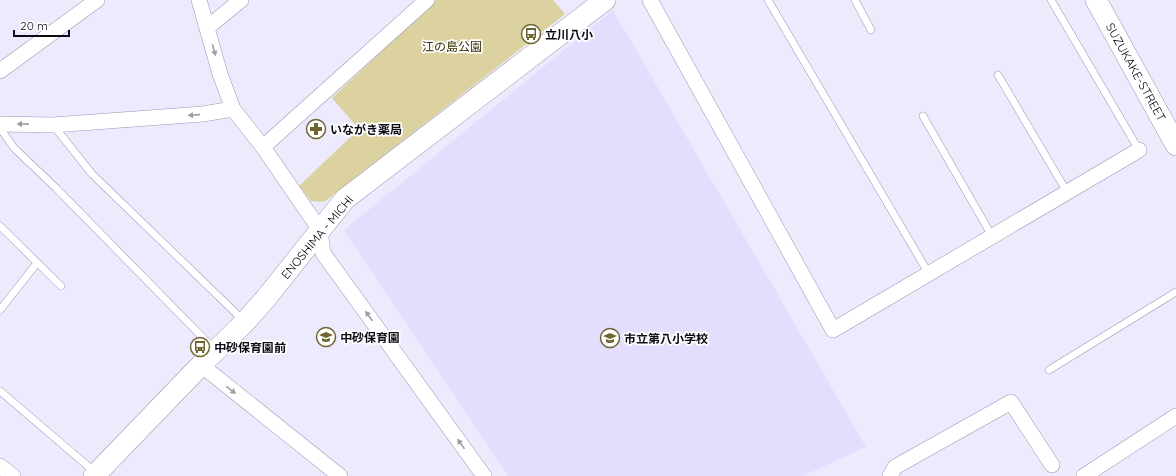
<svg xmlns="http://www.w3.org/2000/svg" width="1176" height="476" viewBox="0 0 1176 476" font-family="Quicksand,'Noto Sans JP',sans-serif">
<rect width="100%" height="100%" fill="#edeafd"/>
<path fill="#e3defd" d="M613 10 866 447 803 476H508L344 230Z"/>
<path fill="#dcd29f" d="M436 0H553L565 14 324 202 311 201 299 186 359 129 332 98Z"/>
<g fill="none" stroke-linecap="round" stroke-linejoin="round">
<defs>
<g id="lane">
<path d="M768 0 929 274"/>
<path d="M855 0 871 30"/>
<path d="M1051 0 1139 150"/>
<path d="M998 75 1067 192"/>
<path d="M923 116 992 236"/>
<path d="M53 125 92 174 244 321"/>
<path d="M0 128 14 148 56 188 214 349"/>
<path d="M0 226 61 286"/>
<path d="M0 310 37 263"/>
<path d="M1049 370 1176 292"/>
<path d="M0 391 96 473"/>
</g>
<g id="street">
<path d="M199 0 220 74 233 109 263 147 320 230 323 253 484 476"/>
<path d="M650 0 833 330 1139 150"/>
<path d="M207 28 241 0"/>
<path d="M0 71 97 0"/>
<path d="M0 124 53 125 203 114 233 109"/>
<path d="M263 147 427 0"/>
<path d="M201 365 340 476"/>
<path d="M0 466 13 476"/>
<path d="M890 476 895 467 1011 402 1052 465"/>
<path d="M1084 476 1176 416"/>
</g>
<g id="secondary">
<path d="M1096 0 1176 145"/>
<path d="M94 476 201 365 245 322 267 297 345 199 605 0"/>
</g>
</defs>
<use href="#lane" stroke="#9a96b3" stroke-width="8"/>
<use href="#street" stroke="#9a96b3" stroke-width="16"/>
<use href="#secondary" stroke="#9a96b3" stroke-width="22"/>
<use href="#lane" stroke="#fff" stroke-width="7"/>
<use href="#street" stroke="#fff" stroke-width="15"/>
<use href="#secondary" stroke="#fff" stroke-width="21"/>
</g>
<defs><path id="oneway-solid" d="M-6-.8H1V-3.2L6.5 0L1 3.2V.8H-6Z"/></defs>
<g fill="#9e9da1">
<use href="#oneway-solid" transform="translate(214 50) rotate(75)"/>
<use href="#oneway-solid" transform="translate(194 115) rotate(176)"/>
<use href="#oneway-solid" transform="translate(23 124) rotate(-179)"/>
<use href="#oneway-solid" transform="translate(369 316) rotate(-126)"/>
<use href="#oneway-solid" transform="translate(231 390) rotate(38)"/>
<use href="#oneway-solid" transform="translate(461 444) rotate(-126)"/>
</g>
<defs>
<symbol id="bus-ring" viewBox="-11 -11 22 22"><circle r="9.5" fill="#fff" stroke="#6f6531" stroke-width="1.5"/><path d="M-5-6H5V4H4V6H2V4H-2V6H-4V4H-5ZM-3.5-4V0h7V-4ZM-3.5 1.2v1.5H-2V1.2ZM2 1.2v1.5H3.5V1.2Z" fill="#6f6531"/></symbol>
<symbol id="pharmacy-ring" viewBox="-11 -11 22 22"><circle r="9.5" fill="#fff" stroke="#6f6531" stroke-width="1.5"/><path d="M-2-6h4v4h4v4h-4v4h-4v-4h-4v-4h4Z" fill="#6f6531"/></symbol>
<symbol id="school-ring" viewBox="-11 -11 22 22"><circle r="9.5" fill="#fff" stroke="#6f6531" stroke-width="1.5"/><path d="M0-5L7-2L0 1L-7-2ZM-4 1L0 2.5L4 1V4Q0 6-4 4Z" fill="#6f6531"/></symbol>
</defs>
<g fill-rule="evenodd">
<use href="#bus-ring" x="520" y="23" width="22" height="22"/>
<use href="#pharmacy-ring" x="305" y="118" width="22" height="22"/>
<use href="#school-ring" x="315" y="326" width="22" height="22"/>
<use href="#school-ring" x="599" y="327" width="22" height="22"/>
<use href="#bus-ring" x="189" y="336" width="22" height="22"/>
</g>
<g text-anchor="middle" dominant-baseline="central" stroke-width="3.5" stroke-linejoin="round" paint-order="stroke">
<g font-size="12" font-weight="bold" fill="#0c0a14" stroke="#fff" text-anchor="start">
<text x="545" y="34">立川八小</text>
<text x="330" y="129">いながき薬局</text>
<text x="340" y="337">中砂保育園</text>
<text x="624" y="338">市立第八小学校</text>
<text x="214" y="347">中砂保育園前</text>
</g>
<g font-size="12" fill="#372f05" stroke="#fff">
<text x="452" y="46">江の島公園</text>
</g>
<g font-size="12" fill="#0c0a14" stroke="#fff">
<text transform="translate(1136 72) rotate(61)">SUZUKAKE-STREET</text>
<text transform="translate(317 237) rotate(-50)">ENOSHIMA - MICHI</text>
</g>
</g>
<path d="M14 30v6h55v-6" fill="none" stroke="#0c0a14" stroke-width="2"/>
<text x="20" y="30" font-size="12" fill="#0c0a14" stroke="#ffffff" stroke-width="3" paint-order="stroke">20 m</text>
</svg>
